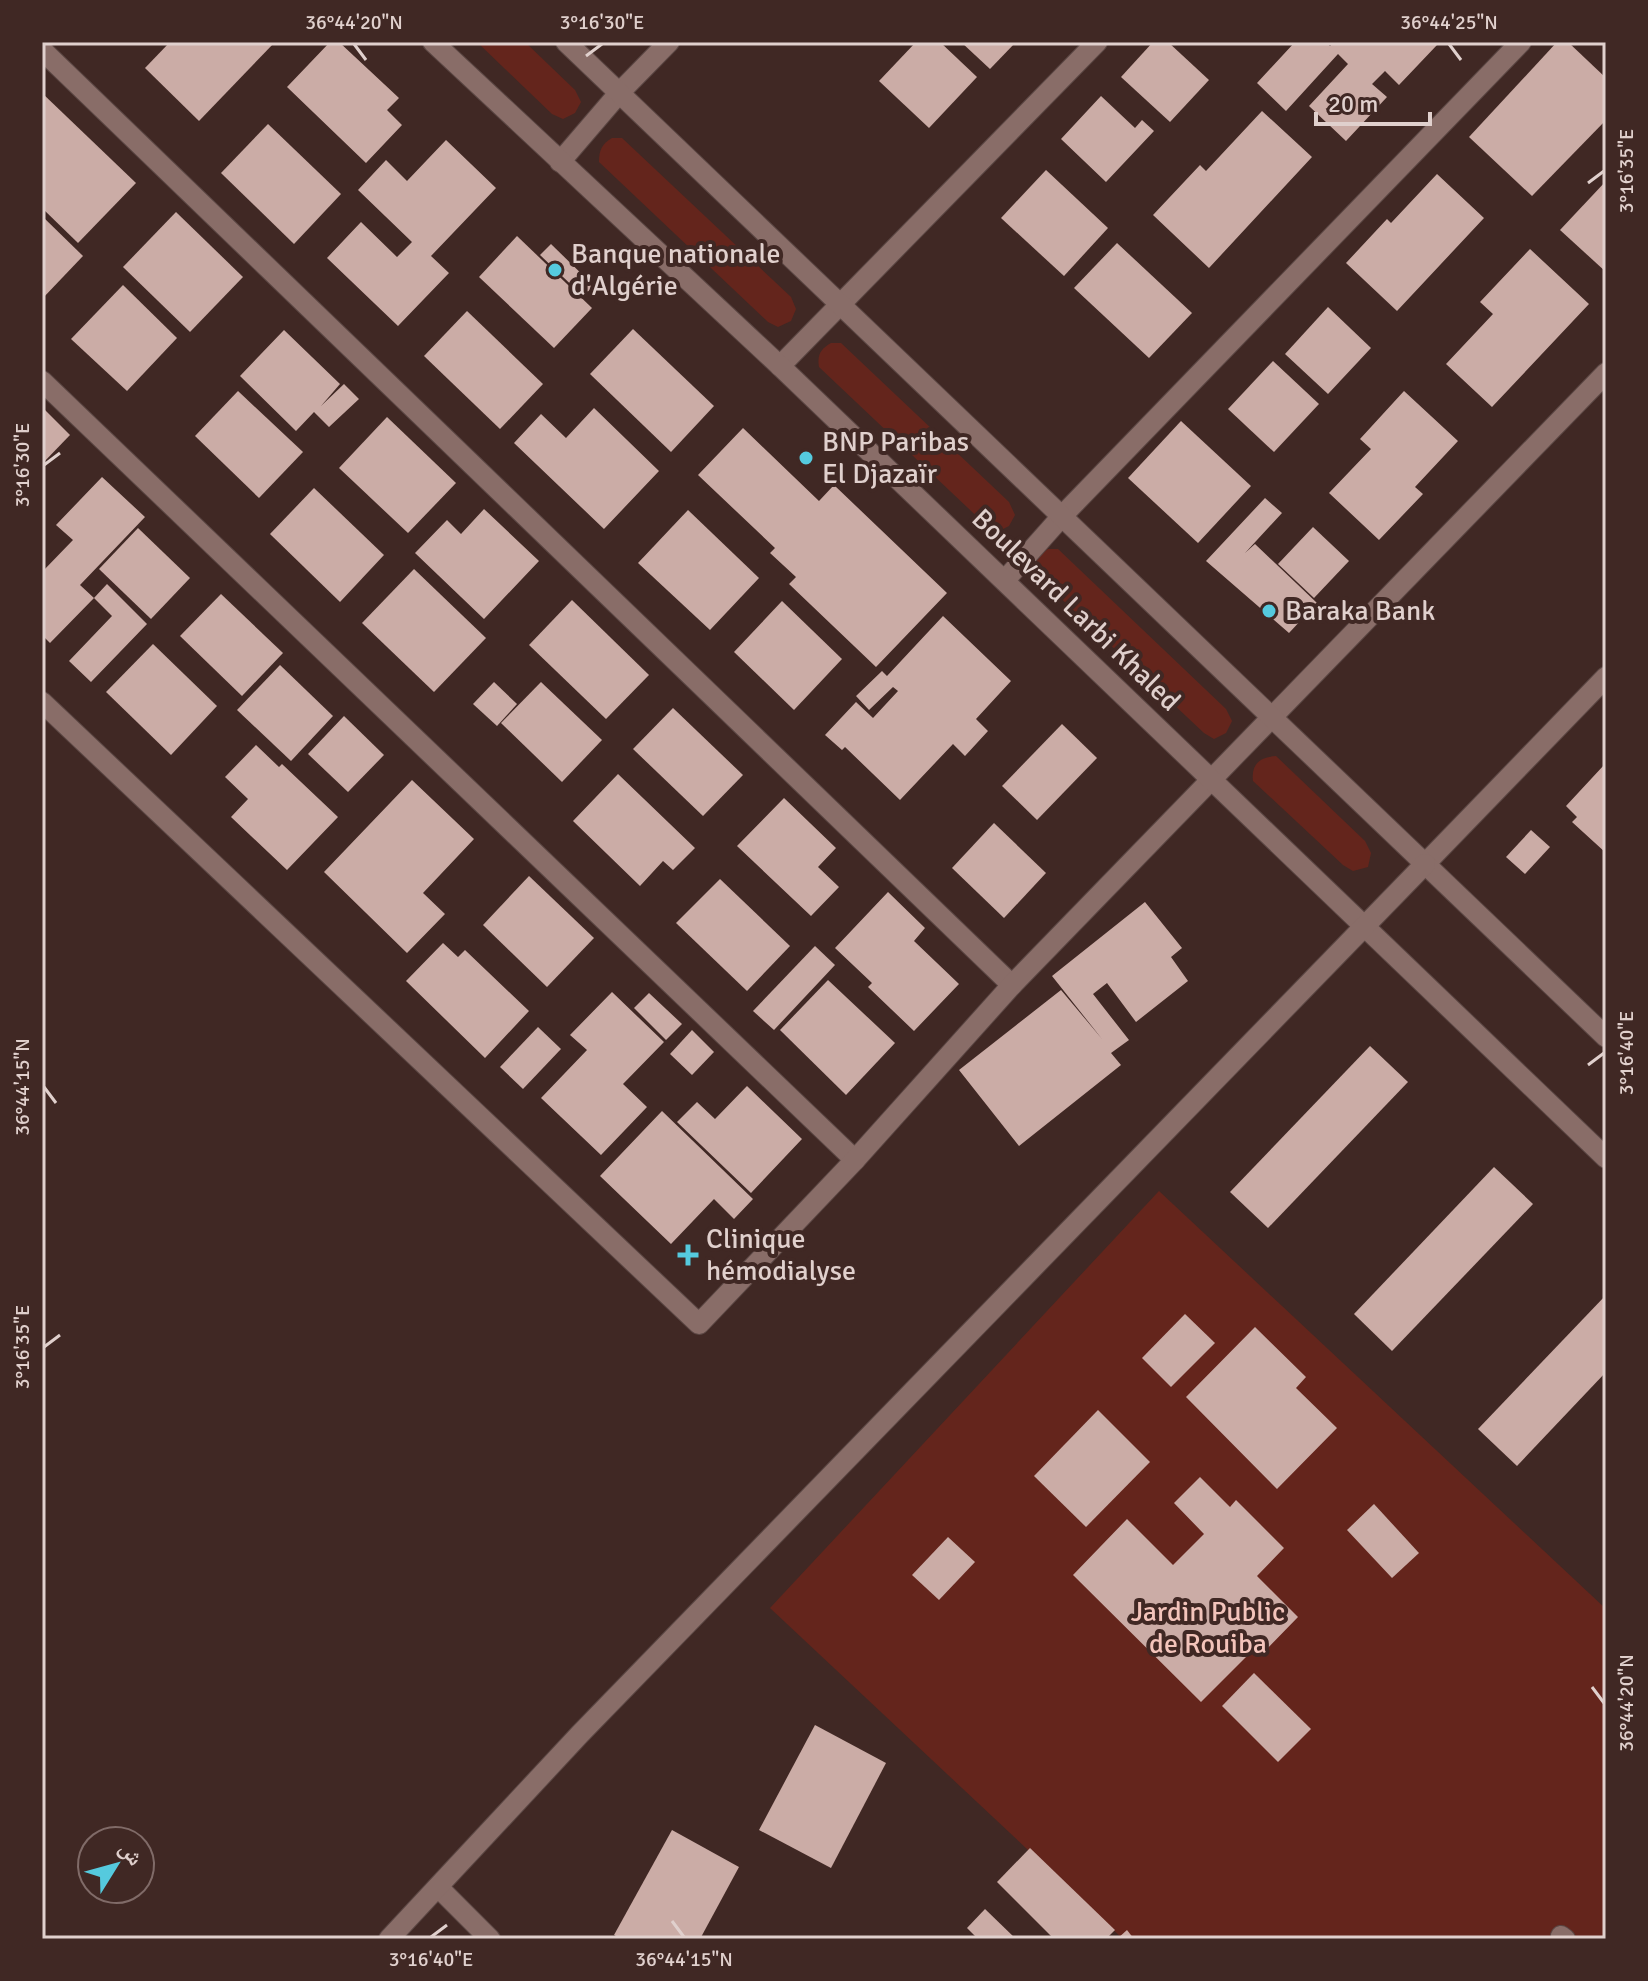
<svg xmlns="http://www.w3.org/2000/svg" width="1648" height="1981" viewBox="0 0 1648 1981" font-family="Signika,'Noto Naskh Arabic',sans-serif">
<rect width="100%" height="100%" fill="#402824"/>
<g fill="#64251c">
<path d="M477 42H525L575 90 581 102 575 113 563 119 552 114Z"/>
<path d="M612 138H622L791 297 796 309 791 321 778 327 768 322 599 162C599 150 602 144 612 138Z"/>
<path d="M831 343H841L1009 502 1015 515 1009 526 997 532 987 526 819 367C817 354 821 349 831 343Z"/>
<path d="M1048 549H1058L1226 709 1232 721 1226 733 1214 739 1204 733 1035 574C1034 561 1038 556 1048 549Z"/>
<path d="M1276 756 1365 841 1371 853 1368 867 1353 871 1343 865 1253 781C1251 764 1260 757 1276 756Z"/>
<path d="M1159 1191 1606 1609V1939H1123L770 1608Z"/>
</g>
<g fill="#cbaca6">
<path d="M170 42H275L199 121 145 68Z"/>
<path d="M330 42H339L399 98 387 110 402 125 366 163 287 87Z"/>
<path d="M916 42H940L977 77 929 128 879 81Z"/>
<path d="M961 42H1016L990 69Z"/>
<path d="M1153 42H1168L1209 80 1170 122 1121 77Z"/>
<path d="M1295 42H1326L1330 46 1334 42H1435L1437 45 1399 85 1385 71 1372 84 1387 97 1346 141 1309 106 1348 64 1338 54 1286 111 1257 83Z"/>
<path d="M1557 42H1568L1606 78V120L1532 196 1469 137Z"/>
<path d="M42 93 136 183 78 243 42 208Z"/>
<path d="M1101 96 1135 128 1142 120 1154 131 1106 182 1061 139Z"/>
<path d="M1262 111 1312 157 1209 268 1153 215 1200 165 1206 171Z"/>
<path d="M268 124 341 194 294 244 221 173Z"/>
<path d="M446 140 496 188 431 256 449 273 398 326 327 258 361 222 397 257 412 242 358 190 386 160 407 181Z"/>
<path d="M1046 170 1108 228 1064 276 1001 218Z"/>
<path d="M1437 174 1484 218 1397 311 1346 263 1387 219 1391 223Z"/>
<path d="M1606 181V272L1560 230Z"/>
<path d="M176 212 243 277 190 332 123 267Z"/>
<path d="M42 216 83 256 42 299Z"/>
<path d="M517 236 592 308 554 348 479 277Z"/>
<path d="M1117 243 1192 313 1149 358 1074 288Z"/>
<path d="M551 244 594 286 583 296 540 255Z"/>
<path d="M1530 249 1589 304 1492 407 1446 364 1493 314 1480 302Z"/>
<path d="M123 285 177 338 127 391 71 339Z"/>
<path d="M1328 307 1371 348 1328 394 1285 354Z"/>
<path d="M467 311 543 384 500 429 424 356Z"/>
<path d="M633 329 714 406 671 452 590 374Z"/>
<path d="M284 330 340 384 321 406 344 384 359 399 329 427 314 412 296 431 240 376Z"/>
<path d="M1273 361 1319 404 1274 452 1228 409Z"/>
<path d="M238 391 303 452 259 498 195 436Z"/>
<path d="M1404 391 1458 441 1415 487 1423 494 1379 540 1329 493 1371 449 1360 439Z"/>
<path d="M42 407 70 435 42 464Z"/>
<path d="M594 408 659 471 604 529 514 443 541 414 566 438Z"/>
<path d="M387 417 456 483 408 533 339 468Z"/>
<path d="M1181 421 1251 486 1198 543 1128 478Z"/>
<path d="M743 428 819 501 834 485 947 593 876 667 789 584 796 577 770 553 775 548 698 475Z"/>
<path d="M102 477 145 517 80 585 94 598 50 643 42 635V572L73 540 56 525Z"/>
<path d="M314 488 384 555 340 602 270 534Z"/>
<path d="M1265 498 1282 513 1245 553 1255 544 1317 603 1289 633 1206 561Z"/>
<path d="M484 509 539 561 484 619 415 553 447 520 461 534Z"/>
<path d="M688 510 759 578 710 630 638 563Z"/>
<path d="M1313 527 1349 561 1314 598 1278 564Z"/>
<path d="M138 528 190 578 151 619 99 569Z"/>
<path d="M414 569 486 638 434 692 362 623Z"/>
<path d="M107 584 147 624 91 682 69 661 112 616 94 598Z"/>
<path d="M221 594 283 653 242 696 180 636Z"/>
<path d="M572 600 649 675 606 719 529 645Z"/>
<path d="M782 601 842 659 794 710 734 652Z"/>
<path d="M943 616 1011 681 976 719 988 731 965 756 953 744 900 800 845 747 842 750 825 735 856 702 873 718 898 691 893 687 869 710 856 696 882 671 887 676Z"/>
<path d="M153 644 217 706 171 755 106 692Z"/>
<path d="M280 665 333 716 291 761 237 710Z"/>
<path d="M494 682 517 704 497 726 473 704Z"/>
<path d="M541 682 602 740 562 782 501 723Z"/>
<path d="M673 708 743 775 703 816 633 749Z"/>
<path d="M344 716 384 755 348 792 308 754Z"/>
<path d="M1062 724 1097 758 1037 820 1002 786Z"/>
<path d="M256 745 279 767 282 764 338 817 287 870 231 817 248 799 225 777Z"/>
<path d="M1604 765 1606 766V853L1572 822 1577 817 1566 806Z"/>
<path d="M618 774 695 848 673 870 663 861 640 886 573 821Z"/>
<path d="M412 780 474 839 423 893 445 914 407 953 324 872Z"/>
<path d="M784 798 836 848 818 867 839 887 811 916 737 846Z"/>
<path d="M994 823 1046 873 1004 918 952 868Z"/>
<path d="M1531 830 1550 847 1525 874 1506 857Z"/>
<path d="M529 876 594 938 547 987 483 925Z"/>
<path d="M720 879 790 946 747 991 676 923Z"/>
<path d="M888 892 925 928 914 941 959 984 914 1031 868 987 872 983 835 948Z"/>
<path d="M1145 902 1182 948 1171 957 1188 981 1136 1022 1107 983 1093 994 1129 1040 1111 1053 1121 1065 1019 1146 959 1070 1061 990 1102 1039 1052 976Z"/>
<path d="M443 943 458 957 465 950 529 1011 485 1058 406 981Z"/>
<path d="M815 946 835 965 774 1030 753 1011Z"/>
<path d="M828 980 895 1043 846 1095 780 1030Z"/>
<path d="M612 992 664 1042 623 1084 647 1107 601 1155 541 1098 587 1050 570 1035Z"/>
<path d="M649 993 682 1024 666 1040 634 1008Z"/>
<path d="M538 1027 561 1049 523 1089 500 1067Z"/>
<path d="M692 1030 714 1052 692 1075 670 1054Z"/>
<path d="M1370 1046 1408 1082 1268 1228 1230 1192Z"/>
<path d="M747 1086 802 1139 751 1193 677 1122 697 1102 715 1119Z"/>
<path d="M662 1111 753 1199 734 1219 714 1199 671 1244 600 1176Z"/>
<path d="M1494 1167 1533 1204 1392 1351 1354 1314Z"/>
<path d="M1606 1295V1372L1517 1466 1478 1429Z"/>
<path d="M1185 1314 1215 1343 1171 1387 1142 1358Z"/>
<path d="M1255 1327 1306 1377 1296 1388 1337 1428 1277 1489 1186 1397Z"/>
<path d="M1098 1410 1150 1462 1086 1527 1034 1476Z"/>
<path d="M1200 1477 1230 1507 1236 1500 1284 1548 1257 1576 1298 1617 1262 1654 1256 1647 1201 1702 1073 1575 1127 1519 1173 1565 1204 1534 1174 1503Z"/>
<path d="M1374 1504 1419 1553 1392 1578 1347 1530Z"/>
<path d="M948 1537 975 1562 939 1600 912 1575Z"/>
<path d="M1254 1673 1311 1729 1278 1762 1222 1706Z"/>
<path d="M815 1725 886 1763 831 1868 759 1830Z"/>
<path d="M672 1830 739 1867 700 1939H621L614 1935Z"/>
<path d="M1030 1848 1115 1930 1106 1939H1054L997 1882Z"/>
<path d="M985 1909 1016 1939H978L967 1928Z"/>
<path d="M1127 1930 1134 1939H1117Z"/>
</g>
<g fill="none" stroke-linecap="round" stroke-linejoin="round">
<defs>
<path id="service" d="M1561 1936 1565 1939"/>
<g id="minor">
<path d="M42 50 1012 985"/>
<path d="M560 162 620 92 669 42"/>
<path d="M780 366 1097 42"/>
<path d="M42 381 855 1160"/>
<path d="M1005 580 1063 515 1521 42"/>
<path d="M42 702 699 1324 855 1160 1012 985 1606 373"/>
<path d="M438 1887 490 1939"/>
</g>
<path id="tertiary" d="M1425 864 1606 677"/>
<g id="secondary">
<path d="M433 42 780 366 1606 1158"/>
<path d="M566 42 1606 1037"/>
<path d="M389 1939 580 1734 1425 864"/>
</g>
</defs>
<use href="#service" stroke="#5a4643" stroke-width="22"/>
<use href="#minor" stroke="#5a4643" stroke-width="22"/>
<use href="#tertiary" stroke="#5a4643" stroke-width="22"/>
<use href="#secondary" stroke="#5a4643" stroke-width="22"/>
<use href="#service" stroke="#896d68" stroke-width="20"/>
<use href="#minor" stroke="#896d68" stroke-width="20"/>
<use href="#tertiary" stroke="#896d68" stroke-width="20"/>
<use href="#secondary" stroke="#896d68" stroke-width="20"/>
</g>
<path fill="none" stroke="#e0d0cd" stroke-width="3" d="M354 44 366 60M1449 44 1461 60M586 56 602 44M1588 183 1604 171M44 465 60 453M1588 1065 1604 1053M44 1087 56 1103M44 1347 60 1335M1592 1687 1604 1703M672 1921 684 1937M431 1937 447 1925"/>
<g fill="#55cade" stroke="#402824" stroke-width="3">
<circle cx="555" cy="270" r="8"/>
<circle cx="806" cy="458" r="8"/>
<circle cx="1269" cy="611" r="8"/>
<path d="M684 1243h8v8h8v8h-8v8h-8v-8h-8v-8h8z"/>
</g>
<g text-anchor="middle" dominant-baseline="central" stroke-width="8" stroke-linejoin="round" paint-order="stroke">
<g font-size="28" fill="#e0d0cd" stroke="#402824" text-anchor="start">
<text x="571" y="254">Banque nationale<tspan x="571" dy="32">d'Algérie</tspan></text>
<text x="822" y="442">BNP Paribas<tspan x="822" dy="32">El Djazaïr</tspan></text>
<text x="1285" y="611">Baraka Bank</text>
<text x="706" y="1239">Clinique<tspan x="706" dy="32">hémodialyse</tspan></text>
</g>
<g font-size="28" fill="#e0d0cd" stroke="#402824">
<text transform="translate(1076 610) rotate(44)">Boulevard Larbi Khaled</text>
</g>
<g font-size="28" fill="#f3c4bb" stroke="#402824">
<text x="1208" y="1612">Jardin Public<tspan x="1208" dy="32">de Rouiba</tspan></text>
</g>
</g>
<rect width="1648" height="1981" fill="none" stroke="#402824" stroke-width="88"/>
<g transform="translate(116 1865) rotate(53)"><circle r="38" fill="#402824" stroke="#806b68" stroke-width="2"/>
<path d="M0-6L14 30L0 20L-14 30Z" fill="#55cade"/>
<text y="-12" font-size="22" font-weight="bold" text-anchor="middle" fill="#e0d0cd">ش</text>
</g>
<path d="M1316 112v12h114v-12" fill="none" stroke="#e0d0cd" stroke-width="4"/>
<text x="1328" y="112" font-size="24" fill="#e0d0cd" stroke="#402824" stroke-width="6" paint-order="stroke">20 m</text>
<rect x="44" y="44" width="1560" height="1893" fill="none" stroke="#e0d0cd" stroke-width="3"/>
<g font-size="20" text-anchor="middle" fill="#e0d0cd">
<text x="354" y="29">36°44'20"N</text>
<text x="602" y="29">3°16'30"E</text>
<text x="1449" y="29">36°44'25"N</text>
<text transform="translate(1626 171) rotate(-90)" y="7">3°16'35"E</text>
<text transform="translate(22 465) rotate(-90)" y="7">3°16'30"E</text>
<text transform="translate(1626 1053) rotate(-90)" y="7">3°16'40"E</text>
<text transform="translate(22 1087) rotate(-90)" y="7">36°44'15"N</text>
<text transform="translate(22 1347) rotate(-90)" y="7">3°16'35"E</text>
<text transform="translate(1626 1703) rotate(-90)" y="7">36°44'20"N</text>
<text x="431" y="1966">3°16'40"E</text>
<text x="684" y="1966">36°44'15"N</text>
</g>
</svg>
